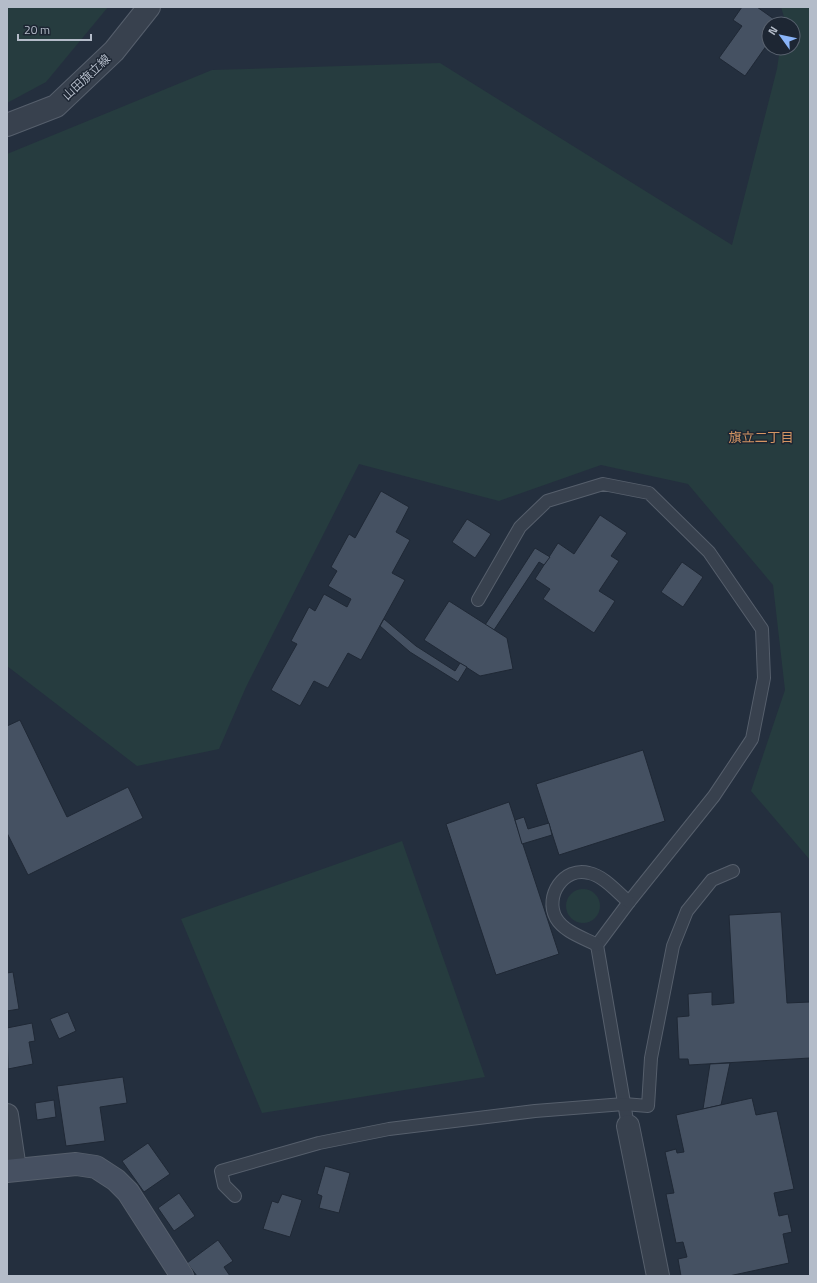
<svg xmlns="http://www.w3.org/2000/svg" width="817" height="1283" viewBox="0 0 817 1283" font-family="'Titillium Web','Noto Sans JP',sans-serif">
<rect width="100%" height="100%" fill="#242f3e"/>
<g fill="#263c3f">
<path d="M7 7H108L46 82 7 103Z"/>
<path d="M781 7H810V860L751 791 785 690 773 585 688 484 601 465 499 501 359 464 246 687 219 749 137 766 7 666V154L212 70 440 63 732 245 777 69 780 48H793V24H784L785 20Z"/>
<path d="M402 841 485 1077 262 1113 181 919Z"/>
<circle cx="583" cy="906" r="17"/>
</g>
<g fill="#455162" stroke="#1f2835">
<path d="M742 7H757L781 24H769V42L745 76 719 58 742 26 733 20Z"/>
<path d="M381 491 409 507 396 532 410 540 392 573 405 580 361 660 348 653 328 688 314 681 300 706 271 690 297 644 291 641 309 607 315 611 324 594 347 607 351 599 328 586 337 571 331 567 349 534 355 538Z"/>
<path d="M600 515 627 533 611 556 619 561 599 591 615 601 594 633 543 599 550 589 535 579 558 543 574 554Z"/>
<path d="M467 519 491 534 475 558 452 542Z"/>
<path d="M535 548 550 557 544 565 539 562 494 630 485 625Z"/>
<path d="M682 562 703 577 683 607 661 592Z"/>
<path d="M449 601 507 638 513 669 480 676 424 640Z"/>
<path d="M384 619 416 646 455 671 460 663 467 667 458 682 410 652 380 626Z"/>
<path d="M20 720 67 817 128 787 143 818 28 875 7 833V726Z"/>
<path d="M643 750 665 821 559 855 536 784Z"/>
<path d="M509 802 559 954 496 975 446 824Z"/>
<path d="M524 817 528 829 549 823 552 835 522 844 515 820Z"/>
<path d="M781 912 787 1003 810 1002V1058L689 1065 688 1059H679L677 1017 689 1016 688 994 712 992V1005L734 1003 729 915Z"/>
<path d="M13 972 19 1009 7 1011V973Z"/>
<path d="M68 1012 76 1031 59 1039 50 1019Z"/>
<path d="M32 1023 35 1041 29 1042 33 1064 8 1069 7 1028Z"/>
<path d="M730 1063 721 1105 703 1109 710 1064Z"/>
<path d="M123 1077 127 1103 100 1107 105 1141 66 1146 57 1086Z"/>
<path d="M752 1098 756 1115 777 1111 794 1189 774 1193 779 1216 788 1214 792 1232 783 1234 789 1263 729 1276H681L678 1259 687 1257 683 1242 676 1243 666 1194 674 1193 665 1152 676 1149 677 1153 684 1152 676 1115Z"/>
<path d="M54 1100 56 1117 37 1120 35 1103Z"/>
<path d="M148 1143 170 1174 144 1192 122 1161Z"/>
<path d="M325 1166 350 1173 339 1213 319 1208 322 1196 317 1194Z"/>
<path d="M179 1193 195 1216 174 1231 158 1208Z"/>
<path d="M282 1194 302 1200 290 1237 263 1229 272 1201 278 1203Z"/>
<path d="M218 1240 233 1261 224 1267 230 1276H197L187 1263Z"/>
</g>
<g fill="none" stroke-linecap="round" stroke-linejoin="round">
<defs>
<g id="lane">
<path d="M478 600 520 527 547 501 603 484 649 493 709 552 762 629 764 678 752 739 714 796 629 902 597 945 628 1126"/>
<path d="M597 945C584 938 564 932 556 918 544 896 564 866 589 873 604 876 617 892 629 902"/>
<path d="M235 1196 224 1185 221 1171 319 1143 389 1129 535 1111 624 1104 648 1106 651 1058 673 946 687 911 712 880 733 871"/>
</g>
<g id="street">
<path d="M7 125 56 106 114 51 149 7"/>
<path d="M7 1115 15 1169"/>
<path d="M628 1126 658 1276"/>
</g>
<path id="secondary" d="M7 1171 76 1164 96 1167 116 1180 128 1192 182 1276"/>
</defs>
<use href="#lane" stroke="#565f6c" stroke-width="14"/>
<use href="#street" stroke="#565f6c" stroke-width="24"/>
<use href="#secondary" stroke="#565f6c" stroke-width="24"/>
<use href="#lane" stroke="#38414e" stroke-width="12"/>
<use href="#street" stroke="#38414e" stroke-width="22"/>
<use href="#secondary" stroke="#465061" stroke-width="22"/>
</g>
<g text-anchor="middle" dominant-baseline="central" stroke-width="3" stroke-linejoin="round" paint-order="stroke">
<g font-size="12" fill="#b4bcc9" stroke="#1d2633">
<text transform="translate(86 77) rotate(-43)">山田旗立線</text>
</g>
<g font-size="13" fill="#d59563" stroke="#1d2633">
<text x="761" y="437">旗立二丁目</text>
</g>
</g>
<rect width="817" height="1283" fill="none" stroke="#b4bcc9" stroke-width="16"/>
<g transform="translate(781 36) rotate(303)"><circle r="19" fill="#1d2633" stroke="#59626f"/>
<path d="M0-3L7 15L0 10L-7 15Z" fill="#8ab4f8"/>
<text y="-6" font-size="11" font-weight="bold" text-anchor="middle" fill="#b4bcc9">N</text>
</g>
<path d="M18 34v6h73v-6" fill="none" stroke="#b4bcc9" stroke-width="2"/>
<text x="24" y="34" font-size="12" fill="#b4bcc9" stroke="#1d2633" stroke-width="3" paint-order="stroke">20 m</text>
</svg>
